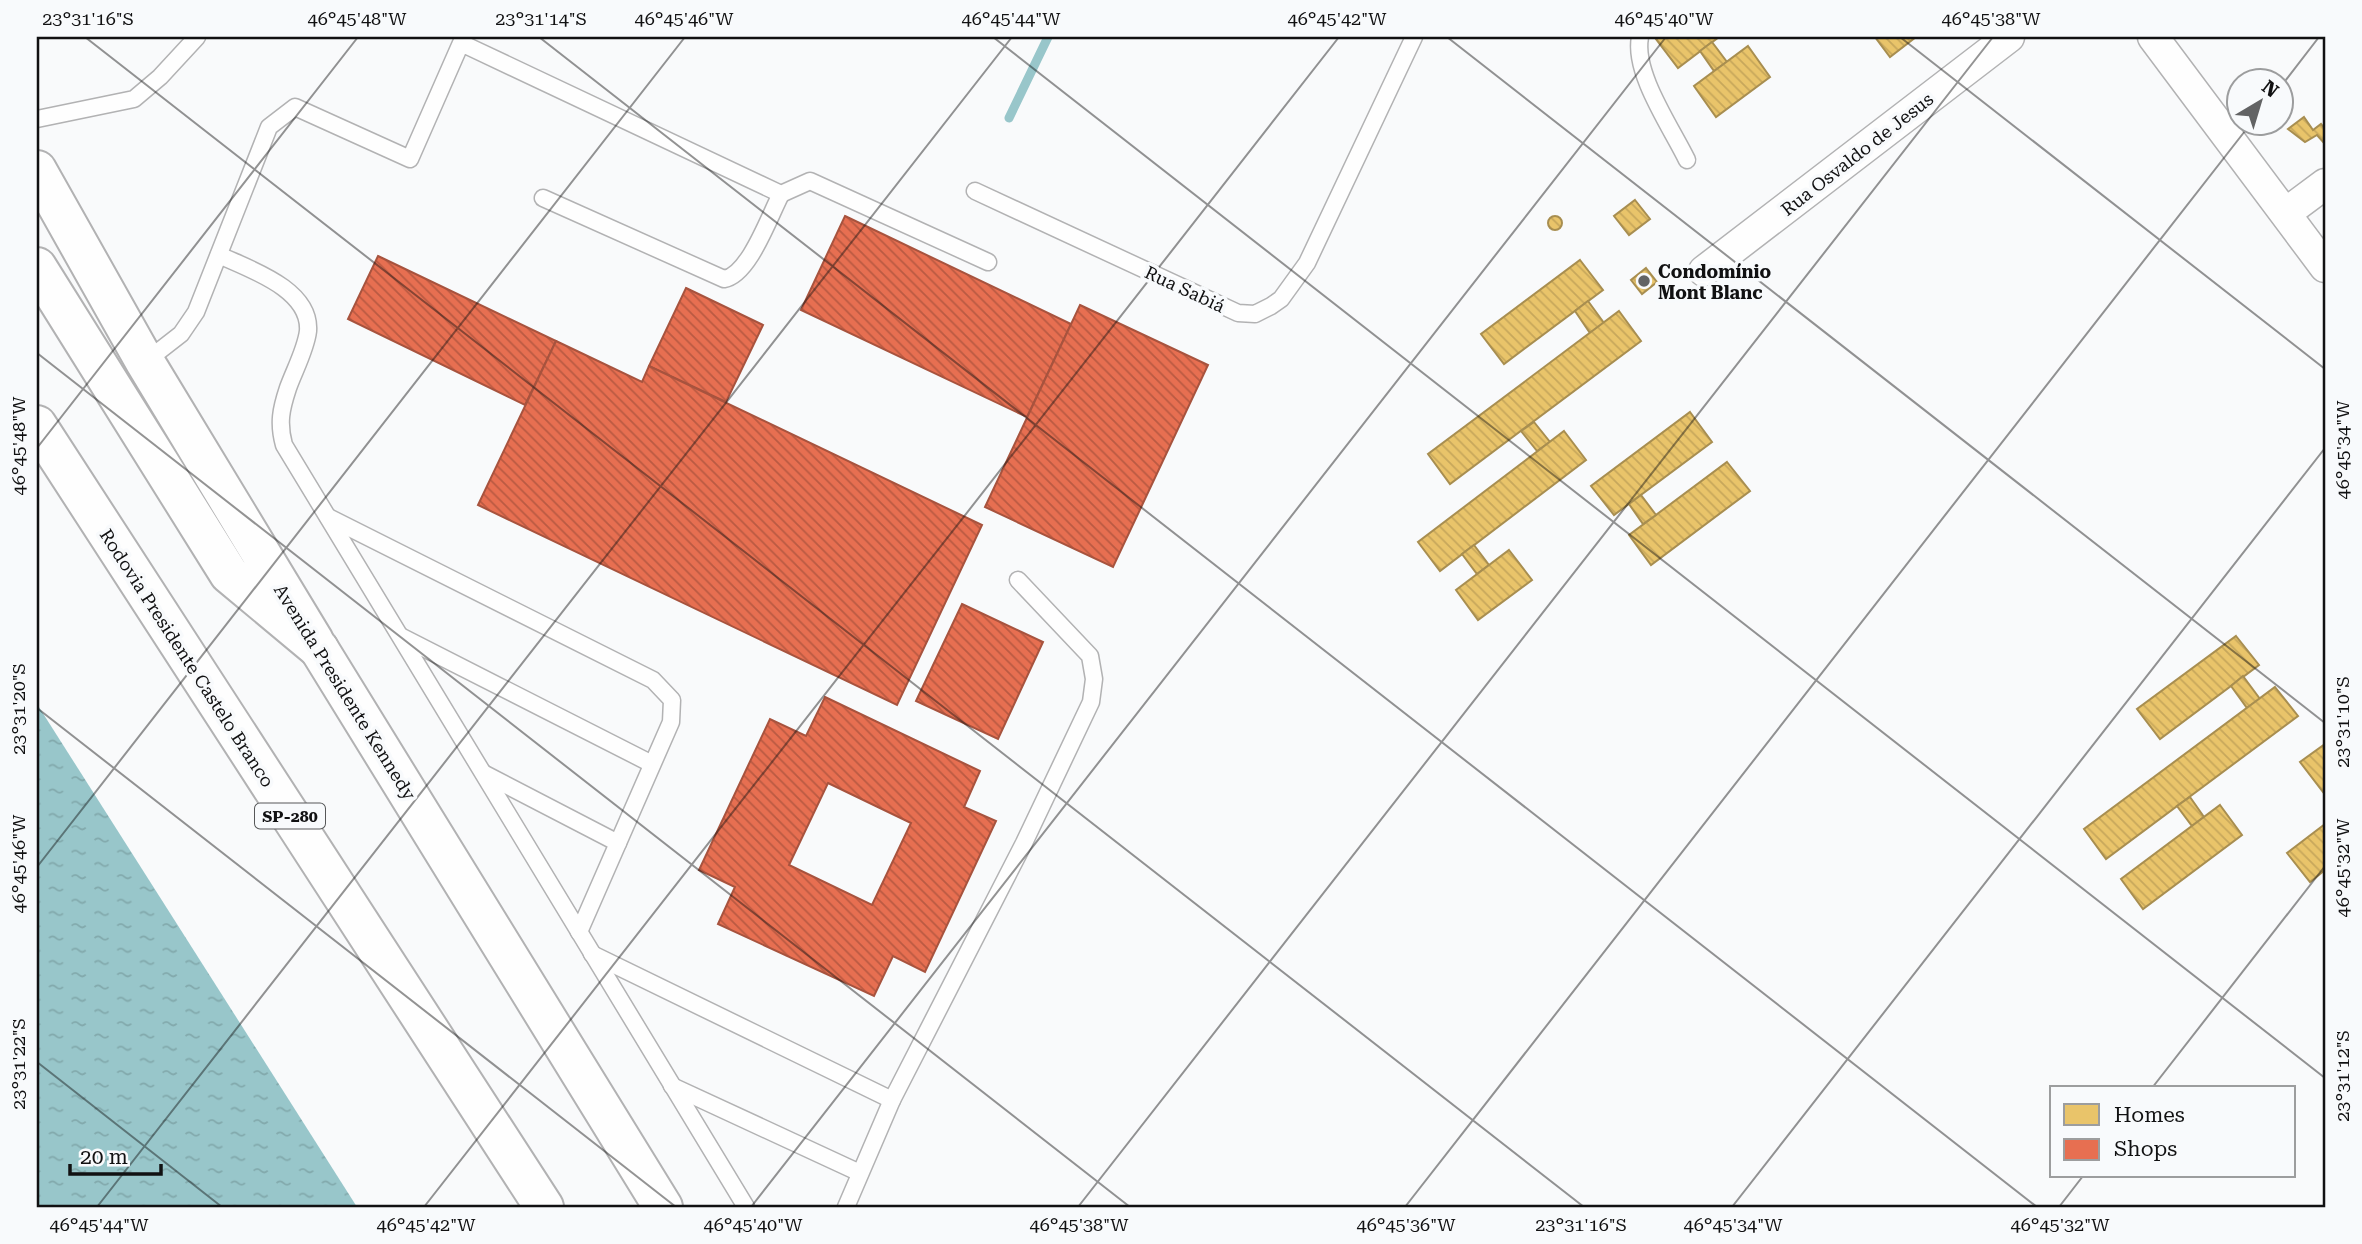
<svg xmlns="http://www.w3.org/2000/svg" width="2362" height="1244" viewBox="0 0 2362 1244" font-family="'Roboto Serif',serif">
<defs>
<pattern id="water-ripples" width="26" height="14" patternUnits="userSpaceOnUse" patternTransform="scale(1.75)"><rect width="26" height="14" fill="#98c6ca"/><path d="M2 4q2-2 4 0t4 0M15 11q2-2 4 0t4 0" fill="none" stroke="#82a9ac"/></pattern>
<pattern id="homes-back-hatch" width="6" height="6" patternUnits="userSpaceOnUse" patternTransform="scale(1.75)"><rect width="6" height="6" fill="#e9c46a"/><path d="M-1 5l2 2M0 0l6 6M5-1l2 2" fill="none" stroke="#c7a75b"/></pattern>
<pattern id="shops-back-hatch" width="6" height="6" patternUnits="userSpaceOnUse" patternTransform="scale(1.75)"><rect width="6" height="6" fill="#e76f51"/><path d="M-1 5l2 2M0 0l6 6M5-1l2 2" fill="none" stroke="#ba5a42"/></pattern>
</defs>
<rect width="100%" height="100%" fill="#f9fafb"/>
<path fill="url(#water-ripples)" d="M37 704 357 1207H37Z"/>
<g fill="url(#homes-back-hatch)" stroke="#a88e50" stroke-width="2">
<path d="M1660 37H1719L1678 68 1656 39Z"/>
<path d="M1875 37H1916L1890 57Z"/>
<path d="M1712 42 1727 62 1714 71 1700 51Z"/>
<path d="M1748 46 1770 77 1716 117 1694 86Z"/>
<path d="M2304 117 2313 130 2321 124 2325 129V144L2317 135 2305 142 2288 129Z"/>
<path d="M1635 200 1650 219 1629 235 1614 216Z"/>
<circle cx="1555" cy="223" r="7"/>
<path d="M1580 260 1603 290 1504 364 1481 334Z"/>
<path d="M1646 268 1657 282 1642 294 1631 280Z"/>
<path d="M1588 301 1604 323 1590 333 1575 311Z"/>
<path d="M1619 311 1641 341 1450 484 1428 454Z"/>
<path d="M1690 412 1712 442 1614 515 1591 486Z"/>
<path d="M1534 422 1550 442 1537 451 1521 431Z"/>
<path d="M1564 431 1586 460 1440 571 1418 542Z"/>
<path d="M1727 462 1750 491 1651 565 1629 535Z"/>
<path d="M1641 495 1656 515 1643 524 1629 504Z"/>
<path d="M1474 545 1489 565 1477 574 1462 554Z"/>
<path d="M1509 550 1532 580 1478 620 1456 590Z"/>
<path d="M2236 636 2259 665 2160 739 2137 709Z"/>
<path d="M2243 676 2260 699 2247 708 2231 686Z"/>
<path d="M2275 687 2298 716 2106 859 2084 829Z"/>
<path d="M2325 744V790L2323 792 2300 762Z"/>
<path d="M2190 797 2204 817 2192 826 2177 806Z"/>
<path d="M2220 805 2242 835 2143 909 2121 879Z"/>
<path d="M2325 824V870L2310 882 2287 853Z"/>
</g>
<g fill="url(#shops-back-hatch)" stroke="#a7533e" stroke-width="2" fill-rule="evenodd">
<path d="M845 216 1071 324 1027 417 801 310Z"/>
<path d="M378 256 556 341 525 405 348 319Z"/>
<path d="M686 288 763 325 726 402 649 366Z"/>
<path d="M1080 305 1208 365 1113 567 985 507Z"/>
<path d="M556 341 642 382 649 366 982 525 897 705 478 505Z"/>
<path d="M962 604 1043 642 998 739 916 701Z"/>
<path d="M825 697 980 771 964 807 996 821 925 972 893 956 874 996 718 924 735 887 699 870 770 719 806 736ZM828 783 911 823 872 905 789 865Z"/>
</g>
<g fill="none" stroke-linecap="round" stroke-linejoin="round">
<path stroke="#98c6ca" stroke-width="9" d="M1009 118 1048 37"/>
<defs>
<g id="service">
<path d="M1640 37C1633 73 1671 127 1687 160"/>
<path d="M37 119 134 99 160 77 197 37"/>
<path d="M975 191 1238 313 1255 314 1271 306 1281 299 1307 263 1414 37"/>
<path d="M543 198 724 279C749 275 769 217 781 194"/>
<path d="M219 255C249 269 311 289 308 331 306 349 294 371 288 388 281 409 278 423 284 445L746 1207"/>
<path d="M145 362 181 334 196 312 269 127 295 107 410 159 461 43 781 194 810 181 988 262"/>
<path d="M328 517 653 680 672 700 671 722 579 932"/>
<path d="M402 637 652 764"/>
<path d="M485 774 618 843"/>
<path d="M592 954 892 1100"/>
<path d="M672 1086 860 1173"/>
<path d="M846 1207 892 1100 1024 843 1091 702 1094 679 1090 656 1018 580"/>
</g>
<g id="minor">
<path d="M2153 37 2325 267"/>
<path d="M2286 213 2325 184"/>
<path d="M1704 271 2009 37"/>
</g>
<path id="secondary" d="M37 170 145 362 314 641"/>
<path id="trunk" d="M319 649 663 1207"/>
<g id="motorway">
<path d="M37 267 229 574 319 649"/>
<path d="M37 425 544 1207"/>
</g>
</defs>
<use href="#service" stroke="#b2b2b3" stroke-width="19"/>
<use href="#minor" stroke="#b2b2b3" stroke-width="33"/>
<use href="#secondary" stroke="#b2b2b3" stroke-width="42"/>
<use href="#trunk" stroke="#b2b2b3" stroke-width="42"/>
<use href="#motorway" stroke="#b2b2b3" stroke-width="42"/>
<use href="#service" stroke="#fefefe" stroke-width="16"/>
<use href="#minor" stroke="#fefefe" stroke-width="30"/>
<use href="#secondary" stroke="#fefefe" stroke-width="38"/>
<use href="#trunk" stroke="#fefefe" stroke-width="38"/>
<use href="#motorway" stroke="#fefefe" stroke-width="38"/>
</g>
<path fill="none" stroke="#111112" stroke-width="2" stroke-opacity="0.45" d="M85 37 1584 1207M539 37 2037 1207M993 37 2325 1078M1447 37 2325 723M1900 37 2325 369M2282 85 2319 37M37 353 1130 1207M37 448 358 37M37 708 676 1207M37 867 685 37M37 1062 222 1207M2152 1088 2325 866M97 1207 1012 37M424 1207 1339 37M751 1207 1666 37M1078 1207 1993 37M1405 1207 2252 122M1732 1207 2325 448M2059 1207 2083 1176"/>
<circle fill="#626364" stroke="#f8fafc" stroke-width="2.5" cx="1644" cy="281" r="7"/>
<g text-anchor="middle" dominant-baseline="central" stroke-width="7" stroke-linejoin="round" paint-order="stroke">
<rect fill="#f8fafc" stroke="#565758" stroke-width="2" x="255" y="803.5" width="70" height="25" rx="5"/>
<g font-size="16" font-weight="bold" fill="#111112">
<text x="290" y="816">SP-280</text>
</g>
<g font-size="18" fill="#111112" stroke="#f8fafc">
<text transform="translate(1857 154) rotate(-38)">Rua Osvaldo de Jesus</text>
<text transform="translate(1185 289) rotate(25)">Rua Sabiá</text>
<text transform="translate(187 658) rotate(57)">Rodovia Presidente Castelo Branco</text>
<text transform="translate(345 692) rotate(58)">Avenida Presidente Kennedy</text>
</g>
<g font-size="18" font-weight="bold" fill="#111112" stroke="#f8fafc" text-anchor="start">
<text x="1658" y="271">Condomínio<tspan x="1658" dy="21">Mont Blanc</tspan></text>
</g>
</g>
<rect width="2362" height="1244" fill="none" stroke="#f8fafc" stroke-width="77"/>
<rect x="2050" y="1086" width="245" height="91" fill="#f8fafc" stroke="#9c9d9e" stroke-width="2"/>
<rect x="2064" y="1104" width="35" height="21" fill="#e9c46a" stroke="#9c9d9e" stroke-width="2"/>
<text x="2114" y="1122" font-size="21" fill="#111112">Homes</text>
<rect x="2064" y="1139" width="35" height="21" fill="#e76f51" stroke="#9c9d9e" stroke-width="2"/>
<text x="2114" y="1156" font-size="21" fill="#111112">Shops</text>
<g transform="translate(2260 102) rotate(38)"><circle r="33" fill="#f8fafc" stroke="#9c9d9e" stroke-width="2"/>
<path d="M0-5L12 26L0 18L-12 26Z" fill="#626364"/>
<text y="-10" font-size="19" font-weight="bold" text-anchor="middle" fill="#111112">N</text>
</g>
<path d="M70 1164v10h91v-10" fill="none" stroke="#111112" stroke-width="3.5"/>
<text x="80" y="1164" font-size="21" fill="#111112" stroke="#f8fafc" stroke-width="5" paint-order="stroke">20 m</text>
<rect x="38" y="38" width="2286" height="1168" fill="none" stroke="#111112" stroke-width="2.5"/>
<g font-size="18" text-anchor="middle" fill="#111112">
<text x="88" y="25">23°31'16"S</text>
<text x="357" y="25">46°45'48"W</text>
<text x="541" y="25">23°31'14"S</text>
<text x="684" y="25">46°45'46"W</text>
<text x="1011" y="25">46°45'44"W</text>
<text x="1337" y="25">46°45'42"W</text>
<text x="1664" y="25">46°45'40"W</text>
<text x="1991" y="25">46°45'38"W</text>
<text transform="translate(19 446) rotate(-90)" y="6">46°45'48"W</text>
<text transform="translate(2343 450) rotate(-90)" y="6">46°45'34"W</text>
<text transform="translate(19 709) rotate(-90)" y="6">23°31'20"S</text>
<text transform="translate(2343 722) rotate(-90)" y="6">23°31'10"S</text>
<text transform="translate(19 864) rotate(-90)" y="6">46°45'46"W</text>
<text transform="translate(2343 868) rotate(-90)" y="6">46°45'32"W</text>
<text transform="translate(19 1064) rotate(-90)" y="6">23°31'22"S</text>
<text transform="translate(2343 1076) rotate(-90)" y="6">23°31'12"S</text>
<text x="99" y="1231">46°45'44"W</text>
<text x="426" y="1231">46°45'42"W</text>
<text x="753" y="1231">46°45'40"W</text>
<text x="1079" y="1231">46°45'38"W</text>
<text x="1406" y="1231">46°45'36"W</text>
<text x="1581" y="1231">23°31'16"S</text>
<text x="1733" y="1231">46°45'34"W</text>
<text x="2060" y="1231">46°45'32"W</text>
</g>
</svg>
